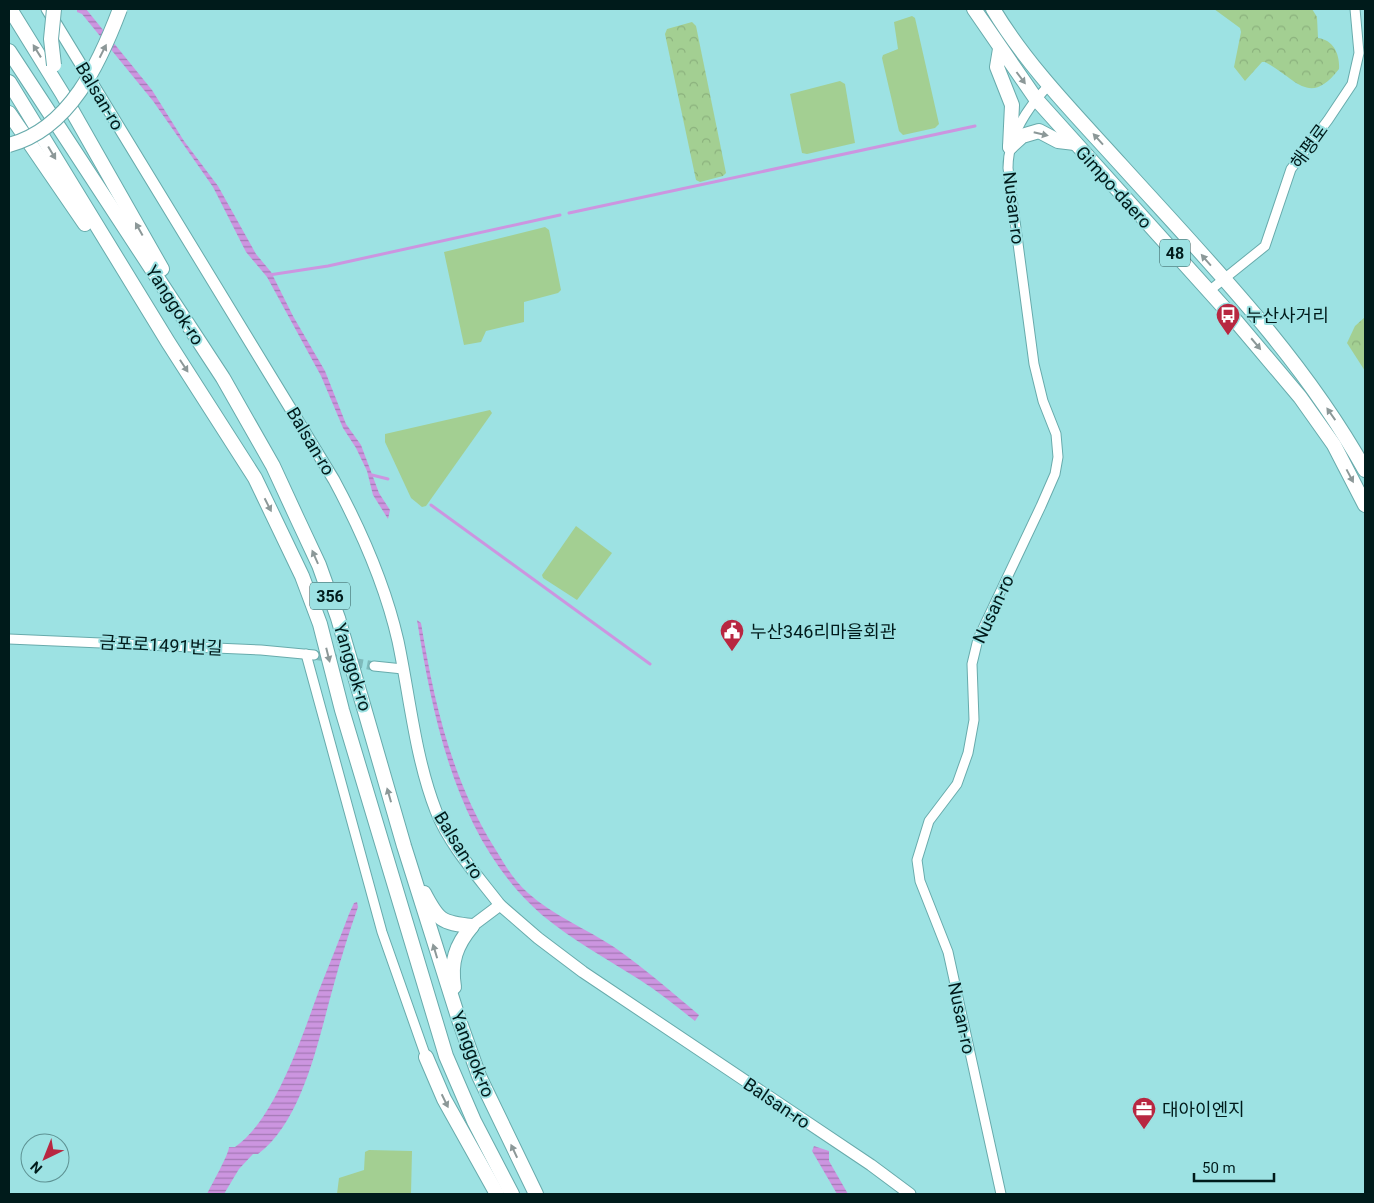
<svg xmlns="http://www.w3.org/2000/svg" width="1374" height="1203" viewBox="0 0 1374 1203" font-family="Roboto,'Noto Sans KR',sans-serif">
<defs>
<pattern id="forest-crowns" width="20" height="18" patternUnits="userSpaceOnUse" patternTransform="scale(1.25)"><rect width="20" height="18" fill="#a3cf92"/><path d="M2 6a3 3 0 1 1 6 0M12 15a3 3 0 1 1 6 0" fill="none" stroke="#8bb17d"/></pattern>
<pattern id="water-rules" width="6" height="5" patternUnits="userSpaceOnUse" patternTransform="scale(1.25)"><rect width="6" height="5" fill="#cc95e0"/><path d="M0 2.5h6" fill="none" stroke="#a379b5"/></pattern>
</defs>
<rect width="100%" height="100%" fill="#9de2e3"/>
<g fill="#a3cf92">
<path d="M912 16 915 18 939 124 935 128 903 135 899 131 882 58 883 55 898 49 894 22Z"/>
<path d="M840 81 845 84 855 143 807 154 802 153 790 94Z"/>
<path d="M545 227 549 230 561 290 558 293 524 302V322L486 331 481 342 464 345 444 252Z"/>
<path d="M490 410 492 413 426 506 422 507 411 498 385 442V434Z"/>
<path d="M576 526 612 553 577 600 543 578 542 575Z"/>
<path d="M369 1150 412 1151 411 1194H337L339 1178 364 1170 365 1152Z"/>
</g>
<g fill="url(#forest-crowns)">
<path d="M1214 9H1312L1317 17 1318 38C1334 40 1340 55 1339 69 1309 108 1296 78 1265 62H1262L1245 81 1234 67 1241 32 1240 28Z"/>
<path d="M692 22 696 26 726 173 723 176 700 182 696 180 665 34 667 29Z"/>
<path d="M1365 317V371L1347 343 1355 326Z"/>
</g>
<g fill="url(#water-rules)">
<path d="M77 9H86L152 90 184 141 218 186 256 254 271 272 293 316 325 371 346 424 361 445 379 493 390 510 388 519 373 495 367 471 356 448 343 428 321 376 267 277 246 252 213 187 153 101 82 14 77 12Z"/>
<path d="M417 620 421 623C434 702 451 778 494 847 504 863 513 880 528 893 554 916 585 928 614 947 644 968 672 992 699 1015L695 1021C677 1007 659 992 640 980 607 959 572 940 542 915 458 842 434 724 417 620Z"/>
<path d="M357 902 358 907C349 932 341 958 334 984 319 1036 304 1120 258 1154H253L239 1169 224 1194H207C212 1184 229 1154 229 1147H235C274 1121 302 1037 318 993 328 967 339 941 349 914L354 903Z"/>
<path d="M814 1146 829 1151V1161L848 1194H837L812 1151Z"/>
</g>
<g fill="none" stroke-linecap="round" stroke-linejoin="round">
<g stroke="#cc95e0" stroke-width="3">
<path d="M569 213 975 126"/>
<path d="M269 275 328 266 560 215"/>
<path d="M372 475 388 479"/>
<path d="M431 505 650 664"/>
</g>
<path stroke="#7ebabb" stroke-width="9" stroke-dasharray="9 4.5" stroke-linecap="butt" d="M314 655 374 666"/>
<defs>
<g id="minor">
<path d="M1209 291 1265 246 1291 169 1328 120 1352 84 1359 53 1355 9"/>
<path d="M9 639 261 650 314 655"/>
<path d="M306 654 382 932 426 1057"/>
<path d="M374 666 403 669"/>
<path d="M1001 1194 948 952 920 881 917 860 929 821 957 784 968 753 974 720 972 664 978 639 1041 506 1055 474 1058 457 1056 434 1043 401 1034 364 1008 168C1008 137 1028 107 1049 85"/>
</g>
<g id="tertiary">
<path d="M47 9 334 480C362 532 385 584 398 641 410 698 415 757 436 811 450 846 477 875 500 905L472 926"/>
<path d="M500 905 538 938 583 972 871 1165 910 1194"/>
</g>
<g id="primary">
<path d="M974 9 1036 99 1235 320 1300 397 1334 445 1365 505"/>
<path d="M993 9C1028 67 1077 116 1122 166 1209 262 1302 357 1365 470"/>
<path d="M1000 49 997 67 1012 105 1010 147"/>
<path d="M1010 147 1022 136 1039 131 1058 141 1075 143"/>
</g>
<g id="trunk">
<path d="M10 9 62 93 162 269"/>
<path d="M9 51 223 378 273 466 297 518 319 565 338 618 404 846 458 1017 479 1076 536 1194"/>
<path d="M9 82 168 342 255 478 302 576 320 624 342 710 446 1056 474 1121 512 1194"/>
<path d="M9 113 85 224"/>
<path d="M424 893C438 920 441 923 472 926"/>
<path d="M454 987C450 962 456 945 472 926"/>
<path d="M426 1057 444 1099 497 1194"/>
</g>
</defs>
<use href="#minor" stroke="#68abac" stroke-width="11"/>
<use href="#tertiary" stroke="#68abac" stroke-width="13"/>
<use href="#primary" stroke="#68abac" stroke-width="16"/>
<use href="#trunk" stroke="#68abac" stroke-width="16"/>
<use href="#minor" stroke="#fff" stroke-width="9"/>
<use href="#tertiary" stroke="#fff" stroke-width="11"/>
<use href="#primary" stroke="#fff" stroke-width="14"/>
<use href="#trunk" stroke="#fff" stroke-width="14"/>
<defs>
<g id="trunk-bridge">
<path d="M54 9 51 39 54 65"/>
<path d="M9 145C70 129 100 62 120 9"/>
</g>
</defs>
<use href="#trunk-bridge" stroke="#68abac" stroke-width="16" stroke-linecap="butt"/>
<use href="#trunk-bridge" stroke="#fff" stroke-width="14"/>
</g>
<defs><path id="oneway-solid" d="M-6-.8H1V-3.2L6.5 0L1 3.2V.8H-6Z" transform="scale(1.25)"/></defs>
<g fill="#8c9898">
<use href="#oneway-solid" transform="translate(37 51) rotate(-122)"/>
<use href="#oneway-solid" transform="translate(103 51) rotate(-63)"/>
<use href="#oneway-solid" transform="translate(1021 78) rotate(53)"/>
<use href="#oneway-solid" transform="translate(1041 134) rotate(13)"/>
<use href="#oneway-solid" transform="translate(1098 139) rotate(-132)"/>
<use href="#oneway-solid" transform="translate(52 153) rotate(59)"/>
<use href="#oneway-solid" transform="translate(139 229) rotate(-119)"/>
<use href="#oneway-solid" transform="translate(1206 260) rotate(-131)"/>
<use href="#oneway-solid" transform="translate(1256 344) rotate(50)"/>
<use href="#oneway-solid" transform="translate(184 366) rotate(57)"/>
<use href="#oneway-solid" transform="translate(1331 414) rotate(-125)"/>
<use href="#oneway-solid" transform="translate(1350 476) rotate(62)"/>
<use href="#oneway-solid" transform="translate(268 505) rotate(63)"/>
<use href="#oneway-solid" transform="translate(315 557) rotate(-114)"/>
<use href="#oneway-solid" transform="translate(328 655) rotate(76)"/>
<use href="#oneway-solid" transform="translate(389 795) rotate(-106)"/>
<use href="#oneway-solid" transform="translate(435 951) rotate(-107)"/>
<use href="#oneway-solid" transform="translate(445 1101) rotate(64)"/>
<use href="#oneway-solid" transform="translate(514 1151) rotate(-115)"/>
</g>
<defs>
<symbol id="bus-pin" viewBox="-11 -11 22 30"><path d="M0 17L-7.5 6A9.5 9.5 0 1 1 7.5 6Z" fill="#b82741" stroke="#9de2e3"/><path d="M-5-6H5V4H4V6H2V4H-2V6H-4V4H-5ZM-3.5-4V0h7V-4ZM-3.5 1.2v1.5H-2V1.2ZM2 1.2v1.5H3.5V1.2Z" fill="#fff"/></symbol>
<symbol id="civic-pin" viewBox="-11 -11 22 30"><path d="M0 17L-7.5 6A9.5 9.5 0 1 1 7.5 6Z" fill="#b82741" stroke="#9de2e3"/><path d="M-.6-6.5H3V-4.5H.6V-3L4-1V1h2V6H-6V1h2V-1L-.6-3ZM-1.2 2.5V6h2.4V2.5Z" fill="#fff"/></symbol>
<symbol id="office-pin" viewBox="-11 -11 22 30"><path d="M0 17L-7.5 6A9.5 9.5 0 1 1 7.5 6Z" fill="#b82741" stroke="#9de2e3"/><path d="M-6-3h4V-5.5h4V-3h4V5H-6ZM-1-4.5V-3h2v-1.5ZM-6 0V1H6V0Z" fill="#fff"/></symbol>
</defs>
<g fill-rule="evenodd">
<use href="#bus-pin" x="1214" y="301" width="28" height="38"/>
<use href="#civic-pin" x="718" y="617" width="28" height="38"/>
<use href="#office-pin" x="1130" y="1095" width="28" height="38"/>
</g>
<g text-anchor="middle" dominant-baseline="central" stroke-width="4" stroke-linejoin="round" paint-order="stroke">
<g fill="#9de2e3" stroke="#2f5757" stroke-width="1">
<rect x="1160" y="239.5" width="30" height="27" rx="4"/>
<rect x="310" y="582.5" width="40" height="27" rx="4"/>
</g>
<g font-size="16" font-weight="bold" fill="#001b1b">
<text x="1175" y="253">48</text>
<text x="330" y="596">356</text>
</g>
<g font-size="18" fill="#001b1b" stroke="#9de2e3">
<text transform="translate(100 96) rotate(59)">Balsan-ro</text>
<text transform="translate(1309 146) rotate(-54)">해평로</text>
<text transform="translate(1114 187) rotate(48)">Gimpo-daero</text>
<text transform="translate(1014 208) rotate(83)">Nusan-ro</text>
<text transform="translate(175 305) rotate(57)">Yanggok-ro</text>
<text transform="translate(311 441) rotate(59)">Balsan-ro</text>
<text transform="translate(993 609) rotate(-65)">Nusan-ro</text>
<text transform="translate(161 645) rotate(3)">금포로1491번길</text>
<text transform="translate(353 667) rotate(73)">Yanggok-ro</text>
<text transform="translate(459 845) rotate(58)">Balsan-ro</text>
<text transform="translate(962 1018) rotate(78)">Nusan-ro</text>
<text transform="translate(473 1054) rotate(69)">Yanggok-ro</text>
<text transform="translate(777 1103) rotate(34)">Balsan-ro</text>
</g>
<g font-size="18" fill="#001b1b" stroke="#9de2e3" text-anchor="start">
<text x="1246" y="315">누산사거리</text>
<text x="750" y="631">누산346리마을회관</text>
<text x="1162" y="1109">대아이엔지</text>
</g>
</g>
<rect width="1374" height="1203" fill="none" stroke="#001b1b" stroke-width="20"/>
<g transform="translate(45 1158) rotate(223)"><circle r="24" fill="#9de2e3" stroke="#5e9293"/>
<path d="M0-4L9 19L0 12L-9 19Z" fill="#b82741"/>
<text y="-8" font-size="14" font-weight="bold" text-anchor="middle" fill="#001b1b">N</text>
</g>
<path d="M1194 1173v8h80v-8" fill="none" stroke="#001b1b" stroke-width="2.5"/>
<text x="1202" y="1173" font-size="15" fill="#001b1b" stroke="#9de2e3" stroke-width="4" paint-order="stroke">50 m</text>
</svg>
